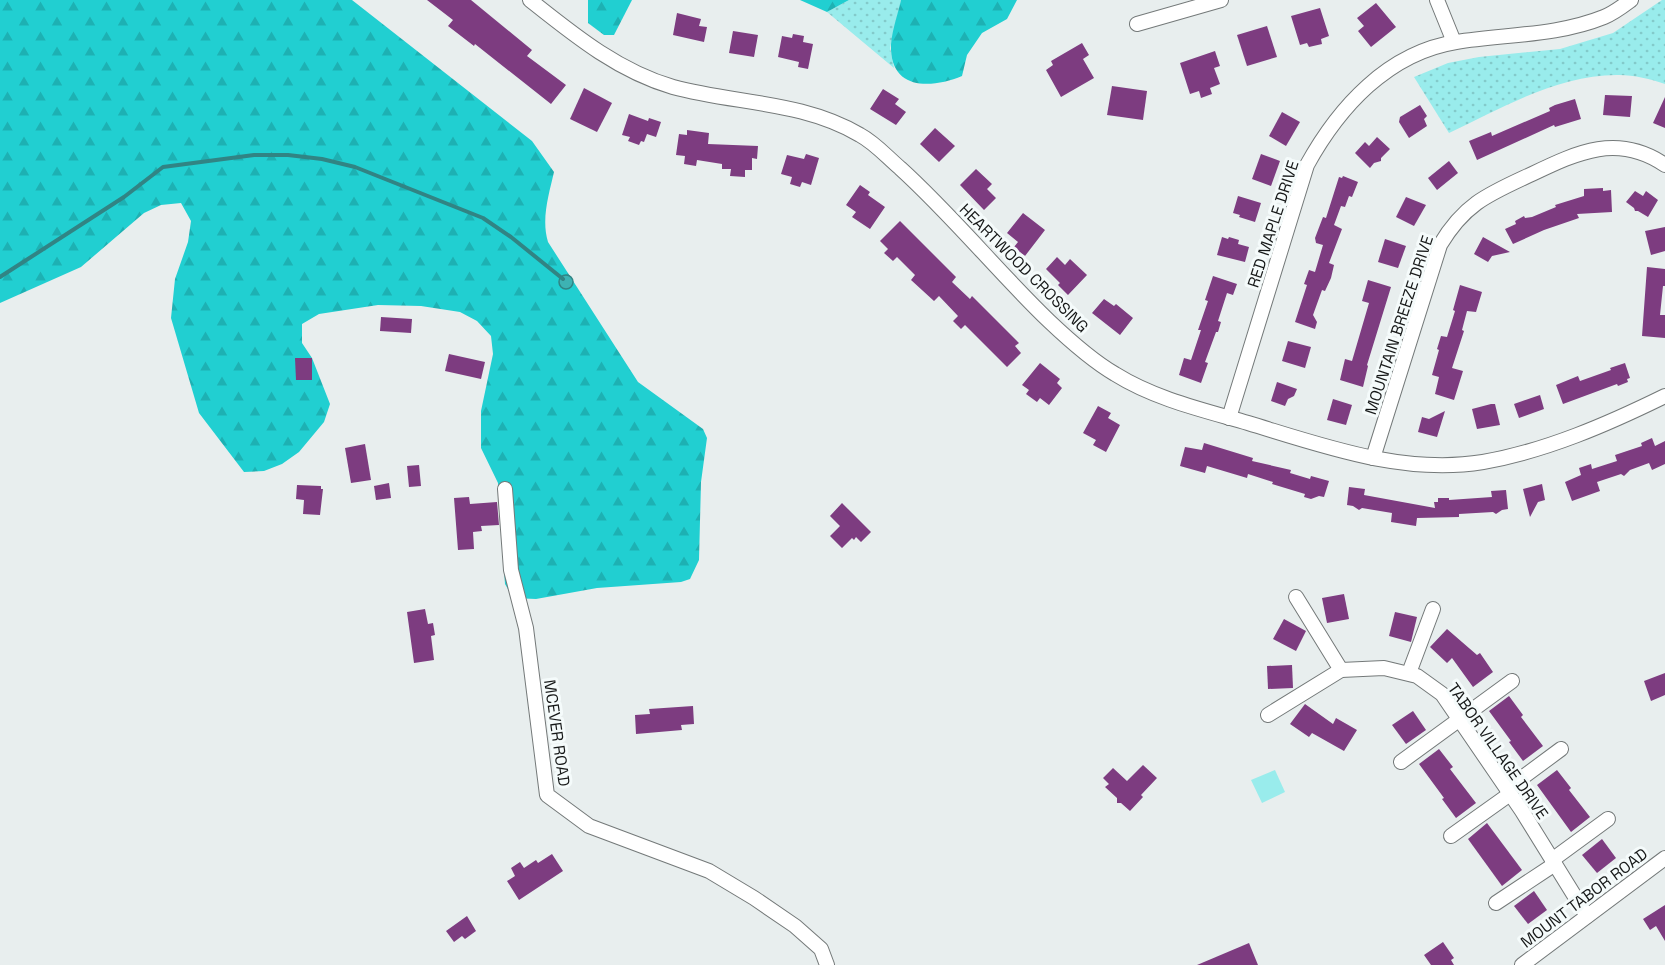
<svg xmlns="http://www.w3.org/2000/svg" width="1665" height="965" viewBox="0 0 1665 965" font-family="'Space Grotesk',sans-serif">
<defs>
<pattern id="grass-dots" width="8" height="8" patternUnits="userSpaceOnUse" patternTransform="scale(1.5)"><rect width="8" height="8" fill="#99ecec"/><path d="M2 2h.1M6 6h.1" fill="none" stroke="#83caca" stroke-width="1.8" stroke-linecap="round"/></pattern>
<pattern id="forest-firs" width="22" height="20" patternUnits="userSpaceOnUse" patternTransform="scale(1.5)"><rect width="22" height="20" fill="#21cfd1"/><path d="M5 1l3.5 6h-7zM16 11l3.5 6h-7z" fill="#1db1b3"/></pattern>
</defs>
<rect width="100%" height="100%" fill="#e8eeee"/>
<g fill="url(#grass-dots)">
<path d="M849 0H901L890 48 894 68 827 12Z"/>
<path d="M1662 0H1665V84C1651 79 1634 75 1619 75 1559 74 1502 108 1449 133L1414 77 1448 63 1479 57 1560 49 1613 33Z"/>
</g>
<g fill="url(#forest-firs)">
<path d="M0 0H352L532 141 554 172C549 194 541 219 548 242L638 382 703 429 707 438 701 482 699 560 690 579 681 582 597 588 536 599 513 598 505 584 498 483 481 448V411L493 354 491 336 477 321 460 312 421 306 378 305 319 314 302 324V343L312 358 330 404 324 422 299 452 282 464 264 471 244 472 199 413 171 318 175 279 188 242 191 221 181 203 161 205 144 213 81 267 0 303Z"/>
<path d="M588 0H632L614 35H604L588 23Z"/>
<path d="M800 0H849L827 12Z"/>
<path d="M901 0H1017L1007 19 982 33 967 55 962 76C933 88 893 91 891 50 890 36 898 14 901 0Z"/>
</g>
<path fill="#99ecec" d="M1275 770 1285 792 1262 803 1251 780Z"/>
<circle fill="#3db2b3" stroke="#318484" stroke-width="1.5" cx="566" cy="282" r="7"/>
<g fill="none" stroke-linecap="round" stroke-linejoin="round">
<path stroke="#318484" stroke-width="4" d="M0 277 124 197 163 167 254 155H288L322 159 355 167 483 218 511 237 563 279"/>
</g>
<g fill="#7d3c80">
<path d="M427 0H471L532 50 527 56 566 85 551 104 475 44 474 46 448 26 453 20Z"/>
<path d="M1376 3 1396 27 1371 47 1358 31 1364 26 1357 18Z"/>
<path d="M1320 8 1329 36 1321 39 1322 44 1309 47 1307 43 1300 45 1291 16Z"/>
<path d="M677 13 701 19 699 26 707 27 704 42 673 35Z"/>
<path d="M1267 26 1277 57 1247 66 1237 35Z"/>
<path d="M733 31 758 35 754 57 729 53Z"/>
<path d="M793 34 804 36 803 42 813 44 808 69 798 67 799 62 778 57 782 36 792 38Z"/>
<path d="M1082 43 1089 55 1083 59 1094 78 1061 97 1046 70 1053 65 1051 61Z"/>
<path d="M1215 51 1220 66 1214 68 1220 84 1210 88 1212 94 1201 98 1199 91 1190 94 1180 63Z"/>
<path d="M1112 86 1147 91 1143 120 1107 115Z"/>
<path d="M584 88 612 103 597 132 570 119Z"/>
<path d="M883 89 899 99 895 104 906 112 896 125 870 109Z"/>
<path d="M1605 95 1632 96 1630 117 1603 115Z"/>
<path d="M1665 97V128L1653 123Z"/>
<path d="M1575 99 1581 119 1555 127 1554 125 1477 160 1469 141 1491 132 1492 136 1550 111 1549 108 1555 105Z"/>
<path d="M1420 105 1427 116 1424 119 1427 126 1409 138 1399 122 1400 117Z"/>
<path d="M1282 112 1300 122 1286 146 1269 136Z"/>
<path d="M629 114 648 121 649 118 661 122 656 137 647 134 644 142 641 141 639 145 628 141 630 137 622 135Z"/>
<path d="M935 128 955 146 939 162 920 144Z"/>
<path d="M687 130 709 133 708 144 758 146 757 159 752 158V170H745V177L730 176 731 169H722V164L697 160 696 166 684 164 685 156 676 155 679 134 687 135Z"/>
<path d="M1377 137 1390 149 1381 158V161L1374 163 1370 168 1355 153 1365 142 1369 146Z"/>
<path d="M806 154 819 158 811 185 802 182 800 187 790 184 792 177 781 174 787 155 804 159Z"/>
<path d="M1261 154 1280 161 1271 186 1252 179Z"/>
<path d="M1449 161 1458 173 1437 190 1428 178Z"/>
<path d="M976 169 992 184 987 189 996 198 984 210 960 185Z"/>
<path d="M1343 176 1358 182 1352 197 1349 196 1345 207 1341 206 1334 225 1342 229 1329 263 1334 265 1331 278 1325 291 1322 290 1313 315 1317 322 1315 329 1295 322 1307 285 1304 284 1309 270 1315 272 1323 245 1316 243 1315 238 1323 217 1326 218 1339 177 1342 178Z"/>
<path d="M860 185 870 192 868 195 885 207 870 229 852 217 856 212 846 205Z"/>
<path d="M1603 188V191L1611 190 1612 212 1577 214 1579 218 1544 230 1513 244 1505 229 1516 224 1515 221 1524 216 1525 218 1532 217 1556 207 1555 205 1584 196V189Z"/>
<path d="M1635 191 1643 196 1646 191 1658 200 1648 217 1638 211H1635L1634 208 1626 202Z"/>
<path d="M1238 196 1261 203 1255 222 1239 217 1240 215 1233 213Z"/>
<path d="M1406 197 1426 205 1414 226 1396 217Z"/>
<path d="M1023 213 1045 230 1025 256 1014 247 1018 242 1007 233Z"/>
<path d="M900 221 956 277 952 282 970 299 972 296 1019 343 1015 346 1021 353 1007 367 965 325 961 329 953 321 958 316 939 296 934 301 911 280 915 275 897 257 893 261 884 253 888 249 880 241Z"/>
<path d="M1665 227V251L1651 255 1645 231Z"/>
<path d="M1222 237 1228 239 1229 237 1239 240 1238 244 1249 247 1245 262 1217 255Z"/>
<path d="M1483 237 1510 252 1492 256 1488 262 1474 254Z"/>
<path d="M1385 239 1406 246 1398 268 1378 262Z"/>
<path d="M1057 257 1065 265 1070 259 1087 275 1068 295 1058 285 1060 283 1046 269Z"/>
<path d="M1647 267 1665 269V286H1663L1660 315H1665V338L1642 336Z"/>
<path d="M1213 276 1237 284 1233 295 1227 293 1218 321 1221 322 1218 332H1216L1205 362 1208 363 1201 383 1179 375 1184 358 1191 360 1201 330H1198L1208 301 1205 300Z"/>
<path d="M1368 280 1391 287 1367 365 1368 366 1363 387 1340 380 1345 359 1352 361 1369 303 1362 301Z"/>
<path d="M1460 285 1482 292 1476 312 1467 311 1462 330 1464 331 1452 368 1463 371 1454 400 1435 394 1439 377 1432 375 1439 350 1437 349 1441 336 1447 337 1455 311 1453 310Z"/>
<path d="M1104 299 1114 306 1116 304 1133 318 1120 335 1092 313Z"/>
<path d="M381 317 412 319 411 333 380 331Z"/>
<path d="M1288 341 1311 347 1305 368 1282 361Z"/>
<path d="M449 354 485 362 481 379 445 371Z"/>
<path d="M295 358H312V380H296Z"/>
<path d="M1040 363 1060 379 1057 383 1062 388 1049 405 1040 398 1037 402 1026 394 1029 390 1022 385Z"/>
<path d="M1625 363 1630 378 1627 379 1628 382 1618 386 1617 384 1563 404 1556 385 1578 376 1580 381 1611 370 1610 368Z"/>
<path d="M1277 382 1297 389 1294 396 1288 399 1285 406 1271 401Z"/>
<path d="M1540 395 1544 409 1519 418 1514 404Z"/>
<path d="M1333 399 1352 405 1346 425 1327 420Z"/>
<path d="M1491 404H1495L1500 425 1477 429 1472 409Z"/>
<path d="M1098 406 1111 413 1108 418 1120 425 1106 452 1093 445 1096 440 1083 433Z"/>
<path d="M1445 411 1437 437 1418 432 1422 417 1429 419Z"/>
<path d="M1652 438 1655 446 1665 441V464L1652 470 1649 463 1630 470 1624 476 1621 474 1597 482 1600 491 1572 501 1565 482 1581 475 1579 468 1591 464 1592 469 1617 461 1615 455 1642 446 1641 443Z"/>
<path d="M1204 443 1253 458 1252 461 1291 470 1290 473 1310 479 1311 476 1329 481 1324 497 1319 496 1311 499 1304 497 1305 494 1272 484 1273 482 1248 474 1247 478 1207 466 1205 473 1180 466 1185 447 1202 450Z"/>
<path d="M365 444 371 480 351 483 345 448Z"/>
<path d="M419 465 421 486 409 487 407 466Z"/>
<path d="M389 483 391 498 376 500 374 486Z"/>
<path d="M1542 484 1545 500 1538 502 1530 517 1523 489Z"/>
<path d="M297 485 321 486V489H323L320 515 303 514 304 500 296 499Z"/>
<path d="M1349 487 1365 489 1364 495 1435 508 1434 502H1438V498H1449V500L1492 497 1491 491 1506 490 1508 509 1502 510 1496 514 1493 512 1459 514V517L1417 518 1416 526 1391 522 1392 513 1362 508 1359 510 1353 506 1347 505Z"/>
<path d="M469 497 470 504 497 502 499 525 481 526 482 531 473 532 474 549 458 550 454 498Z"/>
<path d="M842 503 871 532 861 542 856 537 854 540 852 538 842 548 830 536 840 526 830 516Z"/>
<path d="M1344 594 1349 619 1327 623 1322 598Z"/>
<path d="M425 609 428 624 433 623 435 635 431 636 434 660 414 663 407 612Z"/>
<path d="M1395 612 1417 617 1411 642 1389 636Z"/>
<path d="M1284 619 1306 631 1296 651 1273 639Z"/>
<path d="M1447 629 1477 655 1480 653 1493 672 1473 687 1452 658 1447 663 1430 647Z"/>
<path d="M1292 665 1293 688 1268 689 1267 666Z"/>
<path d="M1665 673V695L1651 701 1644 681Z"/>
<path d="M1509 696 1523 715 1521 717 1543 746 1523 761 1509 742 1511 741 1489 711Z"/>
<path d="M1305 704 1333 724 1336 718 1357 730 1344 751 1312 733 1309 737 1290 724Z"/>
<path d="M693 706 694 724 681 725 682 730 636 734 635 715 650 714 649 709Z"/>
<path d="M1413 711 1426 730 1406 744 1392 725Z"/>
<path d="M1439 749 1453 767 1450 769 1476 803 1456 818 1442 799 1444 798 1419 764Z"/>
<path d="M1143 765 1157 778 1141 795 1143 797 1130 811 1121 803H1117V798L1105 787 1109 784 1103 778 1113 768 1127 781Z"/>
<path d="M1557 770 1571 788 1569 790 1590 817 1571 832 1537 785Z"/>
<path d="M1487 823 1522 870 1502 886 1468 839Z"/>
<path d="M1602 839 1616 858 1597 873 1582 855Z"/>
<path d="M552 854 563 871 519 900 507 881 515 876 511 868 520 862 524 868 536 860 538 863Z"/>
<path d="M1534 891 1547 910 1528 924 1514 906Z"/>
<path d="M1665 905V941L1656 926 1650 930 1643 919Z"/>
<path d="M467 916 476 931 465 939 462 936 454 942 446 931Z"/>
<path d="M1443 942 1454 958 1451 960 1454 965H1431L1424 955Z"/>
<path d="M1249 943 1258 965H1197Z"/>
</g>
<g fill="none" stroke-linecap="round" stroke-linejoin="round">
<defs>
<g id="minor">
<path d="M530 0C574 35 618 71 673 87 736 104 802 101 860 135 875 143 887 157 900 168 953 216 998 272 1049 321 1069 340 1091 360 1115 374 1155 399 1203 410 1248 423 1324 446 1403 475 1483 462 1546 451 1608 424 1665 396"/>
<path d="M1437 0 1454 42"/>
<path d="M1137 24 1221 0"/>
<path d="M1229 418 1307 165C1339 107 1388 53 1456 42 1506 34 1557 36 1604 17 1614 13 1623 6 1631 0"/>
<path d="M1373 458 1440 245C1465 203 1489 194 1532 174 1578 152 1618 133 1665 165"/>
<path d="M505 489 511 570 526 628 547 795 589 826 709 871 754 898 795 926 821 949 827 965"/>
<path d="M1296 597 1341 670"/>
<path d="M1409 673 1433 609"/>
<path d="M1268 715 1341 670 1384 668 1417 676 1442 694 1522 811 1587 916"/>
<path d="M1401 762 1512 681"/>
<path d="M1507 789 1561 749"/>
<path d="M1451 836 1510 794"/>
<path d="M1552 860 1608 819"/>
<path d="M1496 903 1555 864"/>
<path d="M1522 965 1665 858"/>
</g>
</defs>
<use href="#minor" stroke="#747979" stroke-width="16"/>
<use href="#minor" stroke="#fff" stroke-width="14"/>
</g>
<g text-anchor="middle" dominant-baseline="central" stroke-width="6" stroke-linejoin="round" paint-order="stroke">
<g font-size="16" fill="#161818" stroke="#f5fbfb">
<text transform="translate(1273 224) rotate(-72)">RED MAPLE DRIVE</text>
<text transform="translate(1024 268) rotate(45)">HEARTWOOD CROSSING</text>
<text transform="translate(1399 325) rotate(-72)">MOUNTAIN BREEZE DRIVE</text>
<text transform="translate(557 733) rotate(82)">MCEVER ROAD</text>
<text transform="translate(1498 751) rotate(55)">TABOR VILLAGE DRIVE</text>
<text transform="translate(1584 898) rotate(-37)">MOUNT TABOR ROAD</text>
</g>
</g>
</svg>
